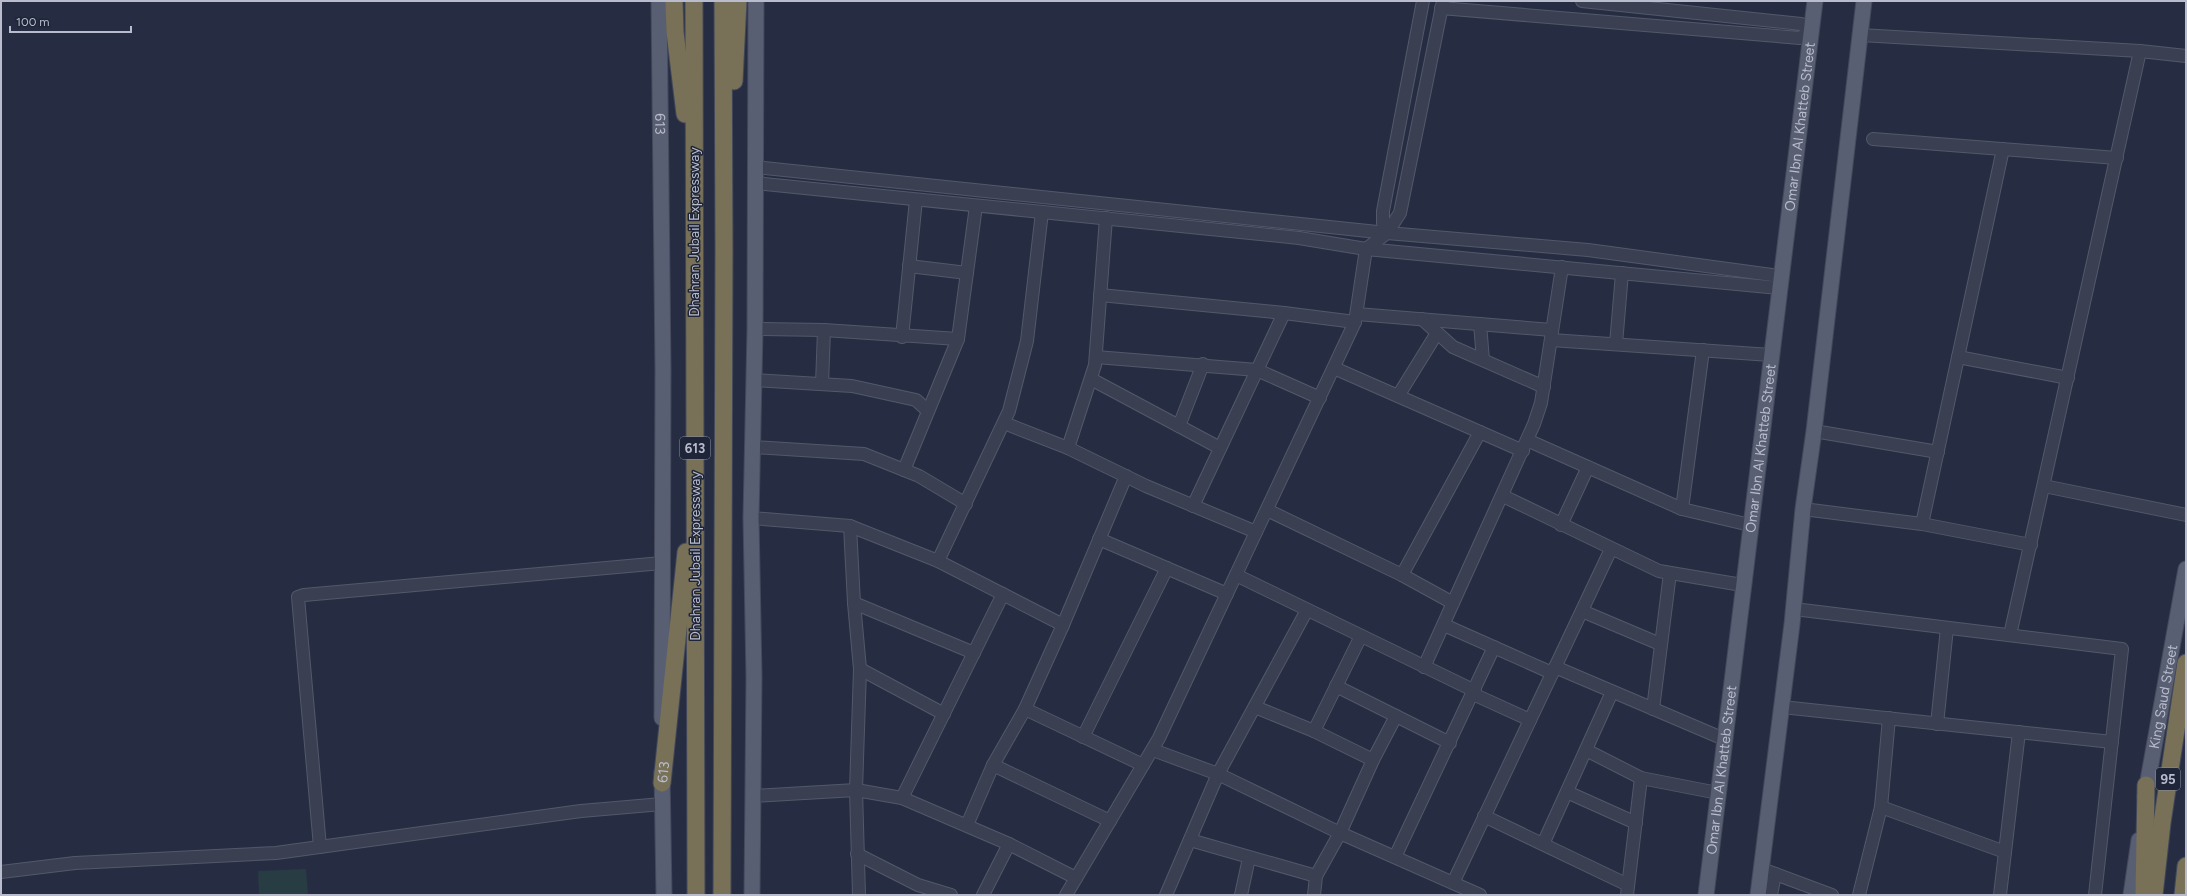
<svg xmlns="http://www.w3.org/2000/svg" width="2187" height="896" viewBox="0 0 2187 896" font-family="Figtree,sans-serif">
<rect width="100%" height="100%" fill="#262d43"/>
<path fill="#283c44" d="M306 869 308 895H259L258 871Z"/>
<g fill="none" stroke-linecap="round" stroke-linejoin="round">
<defs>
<g id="minor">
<path d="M1441 8 1800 38 1812 30 1801 24 1582 1"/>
<path d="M1860 35 2140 51 2186 56"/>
<path d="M1873 139 2117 158"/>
<path d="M755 167 1387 233 1588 250 1780 276"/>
<path d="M755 183 1299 238 1366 249 1779 288"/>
<path d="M1387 233 1383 223V211L1423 1"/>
<path d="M909 266 967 273"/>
<path d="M1100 295 1284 313 1355 322"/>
<path d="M1357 314 1552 330"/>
<path d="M1422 319 1453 347 1544 387"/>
<path d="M1480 324 1483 360"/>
<path d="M755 329 824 330 958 339"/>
<path d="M902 337 916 200"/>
<path d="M1551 340 1771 355"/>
<path d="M1616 344 1622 273"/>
<path d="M1096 357 1257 370 1320 398"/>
<path d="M1958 357 2068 378"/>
<path d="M1334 368 1523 451"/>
<path d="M1091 379 1220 448"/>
<path d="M754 380 852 386 916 400 928 411"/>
<path d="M822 384 824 330"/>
<path d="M1398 396 1437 333"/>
<path d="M1004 423 1068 448 1146 486 1256 532"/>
<path d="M1179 426 1203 364"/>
<path d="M1814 431 1938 452"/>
<path d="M1527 440 1682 509 1750 525"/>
<path d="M753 447 864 454 919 476 966 504"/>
<path d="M1068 448 1095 365 1106 218"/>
<path d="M904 470 958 339 976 206"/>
<path d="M2044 486 2186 515"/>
<path d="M1503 496 1659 571 1742 585"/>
<path d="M1193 506 1284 313"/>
<path d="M1682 509 1703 350"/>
<path d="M1803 509 1922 524 2031 545"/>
<path d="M1267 510 1402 575 1453 603"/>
<path d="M751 518 850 526 938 561 1063 625"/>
<path d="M1922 524 2003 149"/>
<path d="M1561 525 1588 467"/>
<path d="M850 526 854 603 860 669 856 790 859 895"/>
<path d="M1099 539 1227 594"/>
<path d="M938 561 1009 411 1027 341 1042 212"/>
<path d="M1236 575 1475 691"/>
<path d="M1402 575 1480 432"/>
<path d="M854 603 974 653"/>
<path d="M1794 609 2122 649 2095 895"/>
<path d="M1582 611 1660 644"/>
<path d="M1444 625 1552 673"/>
<path d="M2010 635 2140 51"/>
<path d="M1424 667 1534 424 1541 403 1562 267"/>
<path d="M1555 667 1724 739"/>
<path d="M860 669 944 714"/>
<path d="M1336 686 1450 743"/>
<path d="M1473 694 1530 720"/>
<path d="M1255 707 1314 731 1373 760"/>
<path d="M1782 707 2112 742"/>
<path d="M1025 709 1143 765"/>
<path d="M1653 709 1670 573"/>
<path d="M1937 724 1947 628"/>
<path d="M1314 731 1361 636"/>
<path d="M1083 737 1167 568"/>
<path d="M1153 750 1218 774 1340 833 1480 895"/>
<path d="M1586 750 1641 778 1718 793"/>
<path d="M993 765 1110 821"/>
<path d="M1567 792 1636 823"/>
<path d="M753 796 856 790 902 798 1009 844 1076 878"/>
<path d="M902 798 1003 594"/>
<path d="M1881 807 2005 852"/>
<path d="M1484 816 1628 885"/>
<path d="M967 825 993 765 1025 709 1063 625 1126 476"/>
<path d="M1190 840 1316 876"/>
<path d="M1543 844 1612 692"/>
<path d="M320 847 298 597 304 595 662 563"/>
<path d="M857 854 918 885 951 895"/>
<path d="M1395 857 1494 647"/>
<path d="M1762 869 1832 895"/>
<path d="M1 872 75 863 276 853 581 811 662 804"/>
<path d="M1453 883 1611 549"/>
<path d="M983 895 1009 844"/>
<path d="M1066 895 1159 738 1355 322 1366 249 1387 233 1400 213 1443 1"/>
<path d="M1166 895 1218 774 1307 610"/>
<path d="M1241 895 1249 858"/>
<path d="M1314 895 1316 876 1340 833 1373 760 1396 716"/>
<path d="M1627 895 1641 778"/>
<path d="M1771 895 1775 874"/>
<path d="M1859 895 1881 807 1889 718"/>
<path d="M2000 895 2019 732"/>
</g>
<g id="major">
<path id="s1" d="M659 1 663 369 662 718"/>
<path d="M662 772 664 895"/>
<path id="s2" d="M2145 797 2186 569"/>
<path d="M752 895 754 677 751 518 755 329 756 1"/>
<path id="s3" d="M1706 895 1815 1"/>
<path d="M1758 895 1792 624 1803 509 1814 431 1864 1"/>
<path d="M2131 895 2139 840"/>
</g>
<g id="highway">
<path d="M674 1 675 32 685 114"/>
<path d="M694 1 696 895"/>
<path d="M734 81 738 1"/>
<path id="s4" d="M662 783 686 552"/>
<path d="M722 895 724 250 723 1"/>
<path d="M2144 895 2146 785"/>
<path d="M2154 895 2162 823 2186 663"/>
<path d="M2183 895 2186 866"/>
</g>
</defs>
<use href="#minor" stroke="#53586a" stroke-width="14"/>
<use href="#major" stroke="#44495c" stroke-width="17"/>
<use href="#highway" stroke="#42485a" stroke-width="19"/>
<use href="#minor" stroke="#3a4052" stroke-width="12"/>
<use href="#major" stroke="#595f72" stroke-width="15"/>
<use href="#highway" stroke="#787157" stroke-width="17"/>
</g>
<g text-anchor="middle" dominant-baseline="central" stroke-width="3" stroke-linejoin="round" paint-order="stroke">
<g fill="#1f2538" stroke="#8a8fa0" stroke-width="1">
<rect x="680" y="437" width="30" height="22" rx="3"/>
<rect x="2156" y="768" width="24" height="22" rx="3"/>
</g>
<g font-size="13" font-weight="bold" fill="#b8bccc">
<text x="695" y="448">613</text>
<text x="2168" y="779">95</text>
</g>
<g font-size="14" fill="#b8bccc" stroke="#1f2538">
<text stroke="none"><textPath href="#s1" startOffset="123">613</textPath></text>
<text stroke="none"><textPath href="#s3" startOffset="774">Omar Ibn Al Khatteb Street</textPath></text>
<text transform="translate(694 232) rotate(-90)">Dhahran Jubail Expressway</text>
<text stroke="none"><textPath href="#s3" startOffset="450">Omar Ibn Al Khatteb Street</textPath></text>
<text transform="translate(695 556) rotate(-90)">Dhahran Jubail Expressway</text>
<text stroke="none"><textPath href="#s2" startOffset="102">King Saud Street</textPath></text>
<text stroke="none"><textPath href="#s3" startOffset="126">Omar Ibn Al Khatteb Street</textPath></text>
<text stroke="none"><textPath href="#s4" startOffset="11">613</textPath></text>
</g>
</g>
<rect width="2187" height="896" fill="none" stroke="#b8bccc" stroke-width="4"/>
<path d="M10 26v6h121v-6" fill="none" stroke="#b8bccc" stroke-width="2"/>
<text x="16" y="26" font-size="12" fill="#b8bccc" stroke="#1f2538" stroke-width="3" paint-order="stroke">100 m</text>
</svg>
